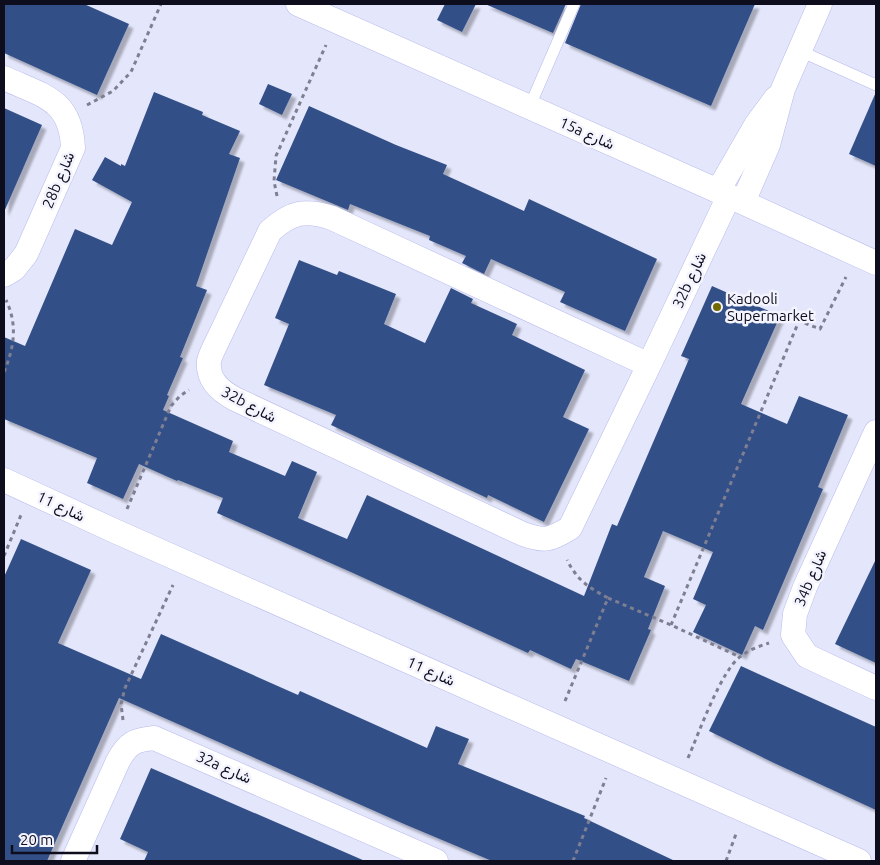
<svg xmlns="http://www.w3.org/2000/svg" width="880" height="865" viewBox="0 0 880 865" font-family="Ubuntu,Vazirmatn,sans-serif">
<defs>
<filter id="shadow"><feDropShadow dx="4.5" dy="4.5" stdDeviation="1" flood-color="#0004"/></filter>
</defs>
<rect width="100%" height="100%" fill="#e4e6fb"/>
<g fill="#335087" filter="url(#shadow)">
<path d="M4 4H84L129 24 97 95 4 53Z"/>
<path d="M445 4H476L462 32 437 20Z"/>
<path d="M485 4H566L553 33Z"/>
<path d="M581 4H755L711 106 565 43Z"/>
<path d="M268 84 292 94 282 115 259 104Z"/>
<path d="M154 92 203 112 202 115 240 131 229 154 240 158 196 286 207 290 180 357 183 358 167 395 169 396 163 410 233 441 229 452 285 476 292 461 317 472 298 518 347 539 367 495 584 596 612 524 617 526 689 359 681 356 712 286 780 316 741 404 787 424 799 396 848 415 818 487 823 489 763 630 755 626 742 655 693 632 706 605 693 599 713 552 663 531 644 577 665 586 648 629 651 630 629 681 576 659 571 669 530 650 528 653 353 573 217 513 223 498 178 480 177 481 139 464 123 499 87 483 97 458 4 419V337L25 346 75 229 112 245 132 202 92 180 105 157 121 166V164L125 166Z"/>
<path d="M876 92V166L849 154Z"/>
<path d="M309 106 396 145 447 165 443 174 524 211 529 199 657 259 625 331 560 302 565 292 491 259 484 274 462 263 466 256 429 240 430 236 350 204 348 210 276 180Z"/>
<path d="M4 108 42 125 4 212Z"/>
<path d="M299 260 337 275 339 271 396 294 384 324 425 343 451 288 473 299 471 303 517 324 512 335 585 370 563 417 589 429 544 522 488 495 487 498 331 425 336 415 264 385 289 324 275 318Z"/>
<path d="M21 539 91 570 58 643 141 679 161 634 298 695 300 691 427 748 436 726 469 739 458 764 585 816 584 818 675 861H492L404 824 119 698 47 861H4V577Z"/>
<path d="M876 559V663L835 644Z"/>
<path d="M741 666 876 727V810L774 763 709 731Z"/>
<path d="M151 768 365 861H144L148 852 120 839Z"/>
</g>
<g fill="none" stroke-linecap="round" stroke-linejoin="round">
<defs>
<g id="lane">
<path d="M800 51 876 85"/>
<path d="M529 108 574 4"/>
</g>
<g id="street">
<path d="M298 4 718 191 876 263"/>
<path d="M4 78C43 96 71 99 73 148L26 254 14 269 4 275"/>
<path d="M718 191 756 125 776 98"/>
<path d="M743 202 768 145 783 89 820 4"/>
<path d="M649 365 570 528C550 540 545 542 523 534L235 399C220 391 207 380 209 361 210 356 213 350 215 346L270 231C291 212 305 209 332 218L649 365 729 196"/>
<path d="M876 432 805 587 795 614 793 635 807 656 876 688"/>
<path d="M4 480 117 532 859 861"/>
<path d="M73 861 118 761C128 743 134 740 154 738L436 861"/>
</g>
</defs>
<use href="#lane" stroke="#b8bbed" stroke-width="12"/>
<use href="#street" stroke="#b8bbed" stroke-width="25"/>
<g stroke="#7e7f92" stroke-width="3" stroke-dasharray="4 4" stroke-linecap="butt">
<path d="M87 105 113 91 131 72 161 4"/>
<path d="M277 196 274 181 276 156 326 45"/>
<path d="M4 372C14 348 18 325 6 300"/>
<path d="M127 509 171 406 180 396 189 390"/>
<path d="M4 556 21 515"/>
<path d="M608 598 671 625 740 657"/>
<path d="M671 625 799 321 820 329 846 277"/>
<path d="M565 701 608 598C588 587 578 581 567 560"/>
<path d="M123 720 121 704 125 688 173 585"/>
<path d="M688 758C699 733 721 670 741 656 749 650 759 646 769 643"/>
<path d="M573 861 606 778"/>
<path d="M726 861 736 834"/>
</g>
<use href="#lane" stroke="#fff" stroke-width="11"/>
<use href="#street" stroke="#fff" stroke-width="24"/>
</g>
<circle fill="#746900" stroke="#f3f4fe" stroke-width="2" cx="717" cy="307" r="5"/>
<g text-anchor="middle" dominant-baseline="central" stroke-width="5" stroke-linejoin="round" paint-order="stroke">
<g font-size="15" fill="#0d0d1e" stroke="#f3f4fe">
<text transform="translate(587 133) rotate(24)">15a شارع</text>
<text transform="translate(58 180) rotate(-67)">28b شارع</text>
<text transform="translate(689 280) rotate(-65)">32b شارع</text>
<text transform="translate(249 404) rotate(28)">32b شارع</text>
<text transform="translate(61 506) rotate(25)">شارع 11</text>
<text transform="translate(810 578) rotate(-67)">34b شارع</text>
<text transform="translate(431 671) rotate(24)">شارع 11</text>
<text transform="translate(224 767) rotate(24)">32a شارع</text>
</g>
<g font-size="15" fill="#0d0d1e" stroke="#f3f4fe" text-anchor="start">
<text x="727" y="298">Kadooli<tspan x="727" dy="17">Supermarket</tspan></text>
</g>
</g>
<rect width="880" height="865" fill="none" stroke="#0d0d1e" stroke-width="10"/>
<path d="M12 845v8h85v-8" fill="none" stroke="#0d0d1e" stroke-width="2.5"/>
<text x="20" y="845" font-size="15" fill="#0d0d1e" stroke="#f3f4fe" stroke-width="4" paint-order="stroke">20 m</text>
</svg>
